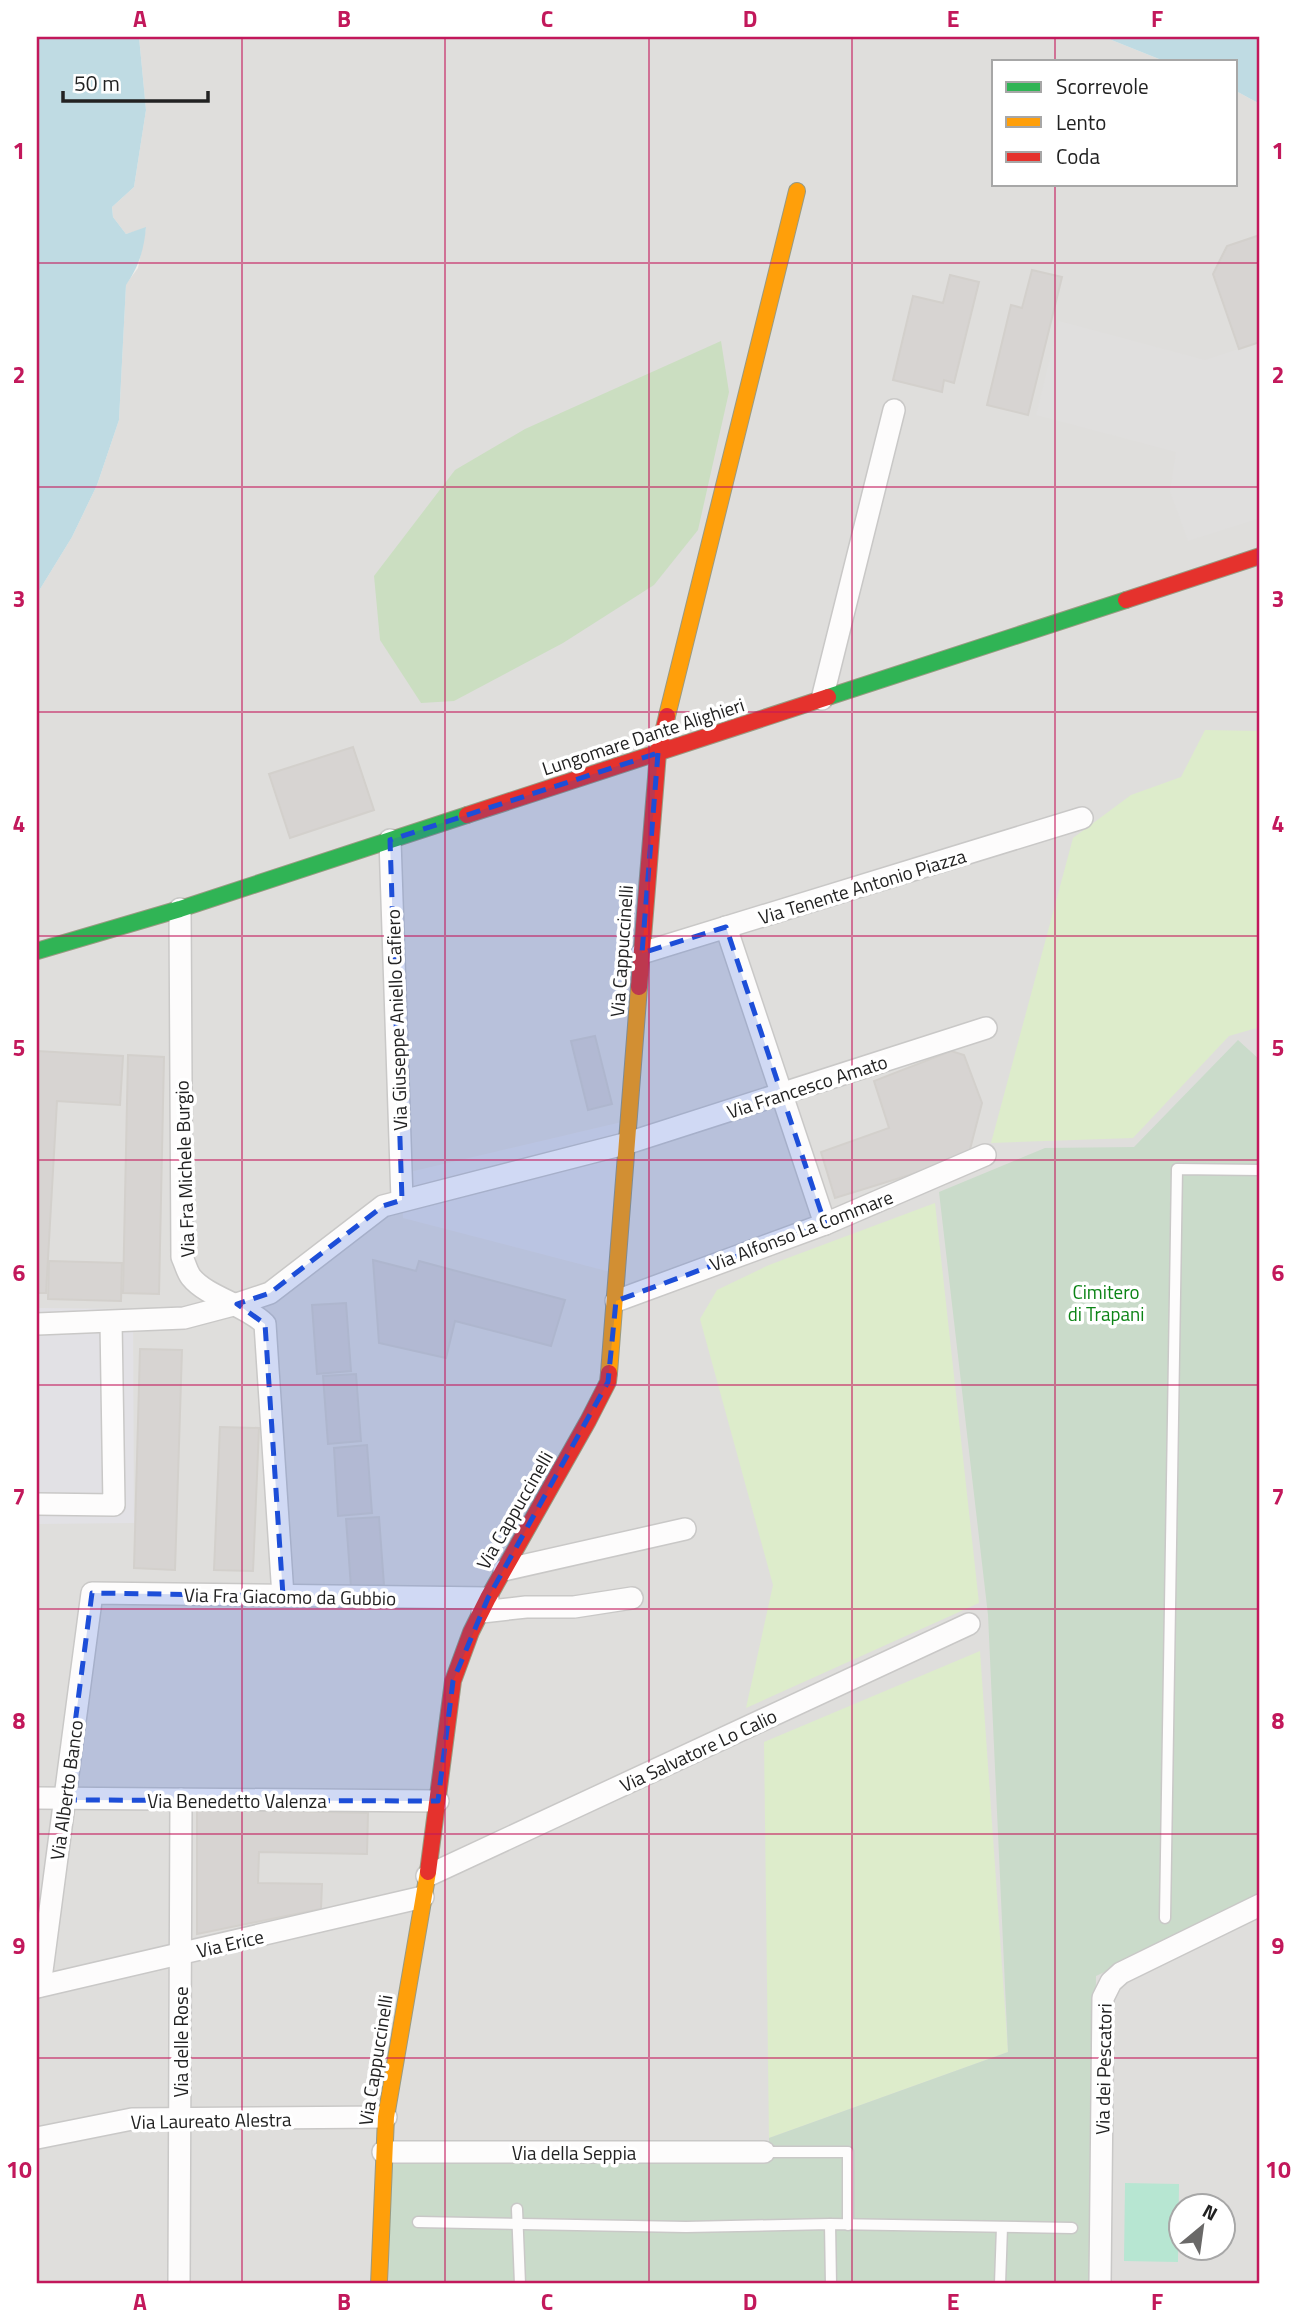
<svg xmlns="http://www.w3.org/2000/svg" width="1297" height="2321" viewBox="0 0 1297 2321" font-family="'Titillium Web',sans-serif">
<rect width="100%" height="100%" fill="#f0eeeb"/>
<path fill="#dfdedc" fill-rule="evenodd" d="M139 37H1104L1164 61H994V184H1236V91L1260 104V2284H37V594L72 537 97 485 119 420 126 284 138 268 146 228 126 234 113 217 112 207 134 187 146 110ZM1182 2206H1224V2248H1182Z"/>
<g fill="#ddeccb">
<path d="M1205 730 1260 731V1027L1229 1036 1133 1138 991 1143 1073 838 1131 795 1181 777Z"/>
<path d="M935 1203 979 1603 746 1708 773 1585 700 1319 717 1290 769 1265Z"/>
<path d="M980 1651 1008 2052 769 2138 764 1742Z"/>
</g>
<path fill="#cbdec1" d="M721 341 729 392 698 530 654 585 563 643 454 701 421 703 380 640 374 576 455 470 525 429Z"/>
<path fill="#cadbca" d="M1238 1040 1260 1060V1899L1096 1976 1093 2284H389L390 2158 769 2162V2138L1008 2052 988 1615 939 1192 1045 1148 1134 1147Z"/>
<path fill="#b7e6d2" d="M1125 2183 1179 2184 1178 2262 1124 2261Z"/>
<path fill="#e0dfde" d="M1059 321 1205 360 1260 342V518L1188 541 1170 492 1176 452 1036 415Z"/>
<g fill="#e2e1e5">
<path d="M630 1120 618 1274 403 1218 401 1174Z"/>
<path d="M37 1308 133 1309 134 1523 37 1524Z"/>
</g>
<g fill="#bfdbe3">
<path d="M37 37H139L146 110 134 187 112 207 113 217 126 234 146 227C144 250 139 266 126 285L119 420 97 485 72 537 37 594Z"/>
<path d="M1104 37H1260V104L1236 91V61H1164Z"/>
</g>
<g fill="#d7d4d2" stroke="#d3d0cc" stroke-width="2">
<path d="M1260 235V342L1239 349 1213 274 1227 246Z"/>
<path d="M1032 270 1062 277 1028 415 987 405 1011 305 1022 308Z"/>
<path d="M950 275 979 282 954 383 944 380 942 392 893 380 913 296 943 303Z"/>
<path d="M353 747 374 810 290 838 269 774Z"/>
<path d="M595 1036 612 1104 588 1110 571 1041Z"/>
<path d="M37 1051 123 1056 120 1105 57 1101 46 1293H37Z"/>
<path d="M951 1051 964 1055 982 1103 968 1157 835 1198 821 1152 889 1128 874 1081Z"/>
<path d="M128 1055 164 1057 159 1294 123 1293Z"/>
<path d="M373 1260 416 1271 419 1261 565 1300 551 1346 455 1321 446 1358 379 1343Z"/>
<path d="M49 1261 122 1263 121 1301 48 1299Z"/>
<path d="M346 1303 351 1371 317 1374 312 1305Z"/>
<path d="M140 1349 182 1350 175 1570 134 1568Z"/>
<path d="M356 1374 361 1441 328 1444 323 1376Z"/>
<path d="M220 1427 259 1428 253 1571 214 1570Z"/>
<path d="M367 1445 372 1513 338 1516 334 1448Z"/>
<path d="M379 1517 384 1585 351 1587 346 1519Z"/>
<path d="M197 1809 368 1813 367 1854 259 1852 258 1883 322 1884 321 1909 197 1934Z"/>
</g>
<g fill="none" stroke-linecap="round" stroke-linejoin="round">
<defs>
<g id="lane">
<path d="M1165 1918 1177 1169 1260 1170"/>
<path d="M764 2152H848V2225"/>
<path d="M517 2209 520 2284"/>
<path d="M418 2222 686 2227 830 2224 1072 2228"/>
<path d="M830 2224 831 2284"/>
<path d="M1000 2284 1002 2227"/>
</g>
<g id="street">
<path d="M822 699 894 410"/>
<path d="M390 840 402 1200"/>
<path d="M180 909 182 1257C185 1263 187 1272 191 1277 207 1297 244 1304 265 1324L283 1596"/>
<path d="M726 927 825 1224"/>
<path d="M642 953 1082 818"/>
<path d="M616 1301 825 1224 985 1155"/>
<path d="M37 1324 184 1318 237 1304 270 1293 383 1206 628 1143 986 1028"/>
<path d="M37 1504 114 1505 111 1322"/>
<path d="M504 1570 685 1529"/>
<path d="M482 1612 526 1607H574L632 1598"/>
<path d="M37 1798 438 1801"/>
<path d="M427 1876 969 1624"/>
<path d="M40 1986 92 1593 488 1598"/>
<path d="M37 1987 423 1897"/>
<path d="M37 2138 132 2119 386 2117"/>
<path d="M383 2152H764"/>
<path d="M179 2284 181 1799"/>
<path d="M1100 2284 1103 1998 1111 1982 1121 1973 1260 1905"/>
</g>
<g id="fast">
<path d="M828 697 1126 600"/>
<path d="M37 951 180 909 467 815"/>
</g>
<g id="slow">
<path d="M667 716 797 191"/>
<path d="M609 1373 639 987"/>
<path d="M379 2284 386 2117 428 1872"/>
</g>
<g id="jam">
<path d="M1126 600 1260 556"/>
<path d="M467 815 828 697"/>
<path d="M639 987 658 753 667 716"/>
<path d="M428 1872 453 1681 471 1632 488 1598 588 1421 608 1382 609 1373"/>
</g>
</defs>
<use href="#lane" stroke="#c9c8c7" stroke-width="13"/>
<use href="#street" stroke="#c9c8c7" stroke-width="24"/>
<use href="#fast" stroke="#999a82" stroke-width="18"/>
<use href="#slow" stroke="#999a82" stroke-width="18"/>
<use href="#jam" stroke="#999a82" stroke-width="18"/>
<use href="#lane" stroke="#fdfcfc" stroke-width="10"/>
<use href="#street" stroke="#fdfcfc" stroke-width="21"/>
<use href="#fast" stroke="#30b455" stroke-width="16"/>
<use href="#slow" stroke="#ff9f0a" stroke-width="16"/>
<use href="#jam" stroke="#e5322d" stroke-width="16"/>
</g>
<path fill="#1d4ed8" fill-opacity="0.2" stroke="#1d4ed8" stroke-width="5" stroke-dasharray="14 9" stroke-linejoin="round" d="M658 753 642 953 726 927 825 1224 616 1301 608 1382 488 1598 453 1681 438 1801 65 1800 92 1593 283 1596 265 1324 237 1304 270 1293 383 1206 402 1200 390 840Z"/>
<path fill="none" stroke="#c2185b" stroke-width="2" stroke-opacity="0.55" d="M242 37V2284M445 37V2284M649 37V2284M852 37V2284M1055 37V61M1055 184V2284M37 263H1260M37 487H1260M37 712H1260M37 936H1260M37 1160H1260M37 1385H1260M37 1609H1260M37 1834H1260M37 2058H1260"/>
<g text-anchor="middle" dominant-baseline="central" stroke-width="7" stroke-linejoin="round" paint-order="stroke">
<g font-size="19" fill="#222" stroke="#fff">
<text transform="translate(643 736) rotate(-18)">Lungomare Dante Alighieri</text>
<text transform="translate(862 886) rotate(-17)">Via Tenente Antonio Piazza</text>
<text transform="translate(621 951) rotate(-86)">Via Cappuccinelli</text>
<text transform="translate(396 1020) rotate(-92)">Via Giuseppe Aniello Cafiero</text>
<text transform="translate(807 1086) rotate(-18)">Via Francesco Amato</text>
<text transform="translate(184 1169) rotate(-92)">Via Fra Michele Burgio</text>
<text transform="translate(801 1230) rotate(-21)">Via Alfonso La Commare</text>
<text transform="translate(514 1510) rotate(-60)">Via Cappuccinelli</text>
<text transform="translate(290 1596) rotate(1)">Via Fra Giacomo da Gubbio</text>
<text transform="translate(698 1750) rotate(-25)">Via Salvatore Lo Calio</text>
<text transform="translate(66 1790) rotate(-82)">Via Alberto Banco</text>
<text x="237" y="1800">Via Benedetto Valenza</text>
<text transform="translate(230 1943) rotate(-13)">Via Erice</text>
<text transform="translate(180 2042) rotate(-90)">Via delle Rose</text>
<text transform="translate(375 2060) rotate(-81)">Via Cappuccinelli</text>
<text transform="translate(1103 2069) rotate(-89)">Via dei Pescatori</text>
<text transform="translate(211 2120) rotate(-1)">Via Laureato Alestra</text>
<text x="574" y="2152">Via della Seppia</text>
</g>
<g font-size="19" fill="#0c8416" stroke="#fff">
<text x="1106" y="1291">Cimitero<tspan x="1106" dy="22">di Trapani</tspan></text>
</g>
</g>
<rect width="1297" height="2321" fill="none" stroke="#ffffff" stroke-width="77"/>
<rect x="992" y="60" width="245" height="126" fill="#ffffff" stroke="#a7a7a7" stroke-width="2"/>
<rect x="1006" y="82" width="35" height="10" fill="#30b455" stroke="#a7a7a7" stroke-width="2"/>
<text x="1056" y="94" font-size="21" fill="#222222">Scorrevole</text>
<rect x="1006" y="117" width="35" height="10" fill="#ff9f0a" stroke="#a7a7a7" stroke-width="2"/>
<text x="1056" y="130" font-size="21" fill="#222222">Lento</text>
<rect x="1006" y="152" width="35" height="10" fill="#e5322d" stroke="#a7a7a7" stroke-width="2"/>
<text x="1056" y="164" font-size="21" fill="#222222">Coda</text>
<g transform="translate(1202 2227) rotate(29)"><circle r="33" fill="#ffffff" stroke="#a7a7a7" stroke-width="2"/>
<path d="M0-5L12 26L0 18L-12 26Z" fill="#6a6968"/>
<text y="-10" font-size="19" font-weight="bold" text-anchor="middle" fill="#222222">N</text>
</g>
<path d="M63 91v10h145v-10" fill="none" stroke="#222222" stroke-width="3.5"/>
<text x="74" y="91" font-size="21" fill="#222222" stroke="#ffffff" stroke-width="5" paint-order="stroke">50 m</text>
<rect x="38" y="38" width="1220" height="2244" fill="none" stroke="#c2185b" stroke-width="2.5"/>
<g font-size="23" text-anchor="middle" font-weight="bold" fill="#c2185b">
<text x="140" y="27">A</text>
<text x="344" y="27">B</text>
<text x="547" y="27">C</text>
<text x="750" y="27">D</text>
<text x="953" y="27">E</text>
<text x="1157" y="27">F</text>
<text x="19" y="159">1</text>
<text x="1278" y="159">1</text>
<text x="19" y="383">2</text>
<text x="1278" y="383">2</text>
<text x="19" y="607">3</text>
<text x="1278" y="607">3</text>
<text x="19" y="832">4</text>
<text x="1278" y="832">4</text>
<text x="19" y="1056">5</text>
<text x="1278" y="1056">5</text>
<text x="19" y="1281">6</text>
<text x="1278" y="1281">6</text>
<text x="19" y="1505">7</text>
<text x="1278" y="1505">7</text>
<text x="19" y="1729">8</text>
<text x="1278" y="1729">8</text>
<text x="19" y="1954">9</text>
<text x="1278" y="1954">9</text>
<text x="19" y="2178">10</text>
<text x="1278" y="2178">10</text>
<text x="140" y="2310">A</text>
<text x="344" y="2310">B</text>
<text x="547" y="2310">C</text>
<text x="750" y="2310">D</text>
<text x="953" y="2310">E</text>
<text x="1157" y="2310">F</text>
</g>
</svg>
